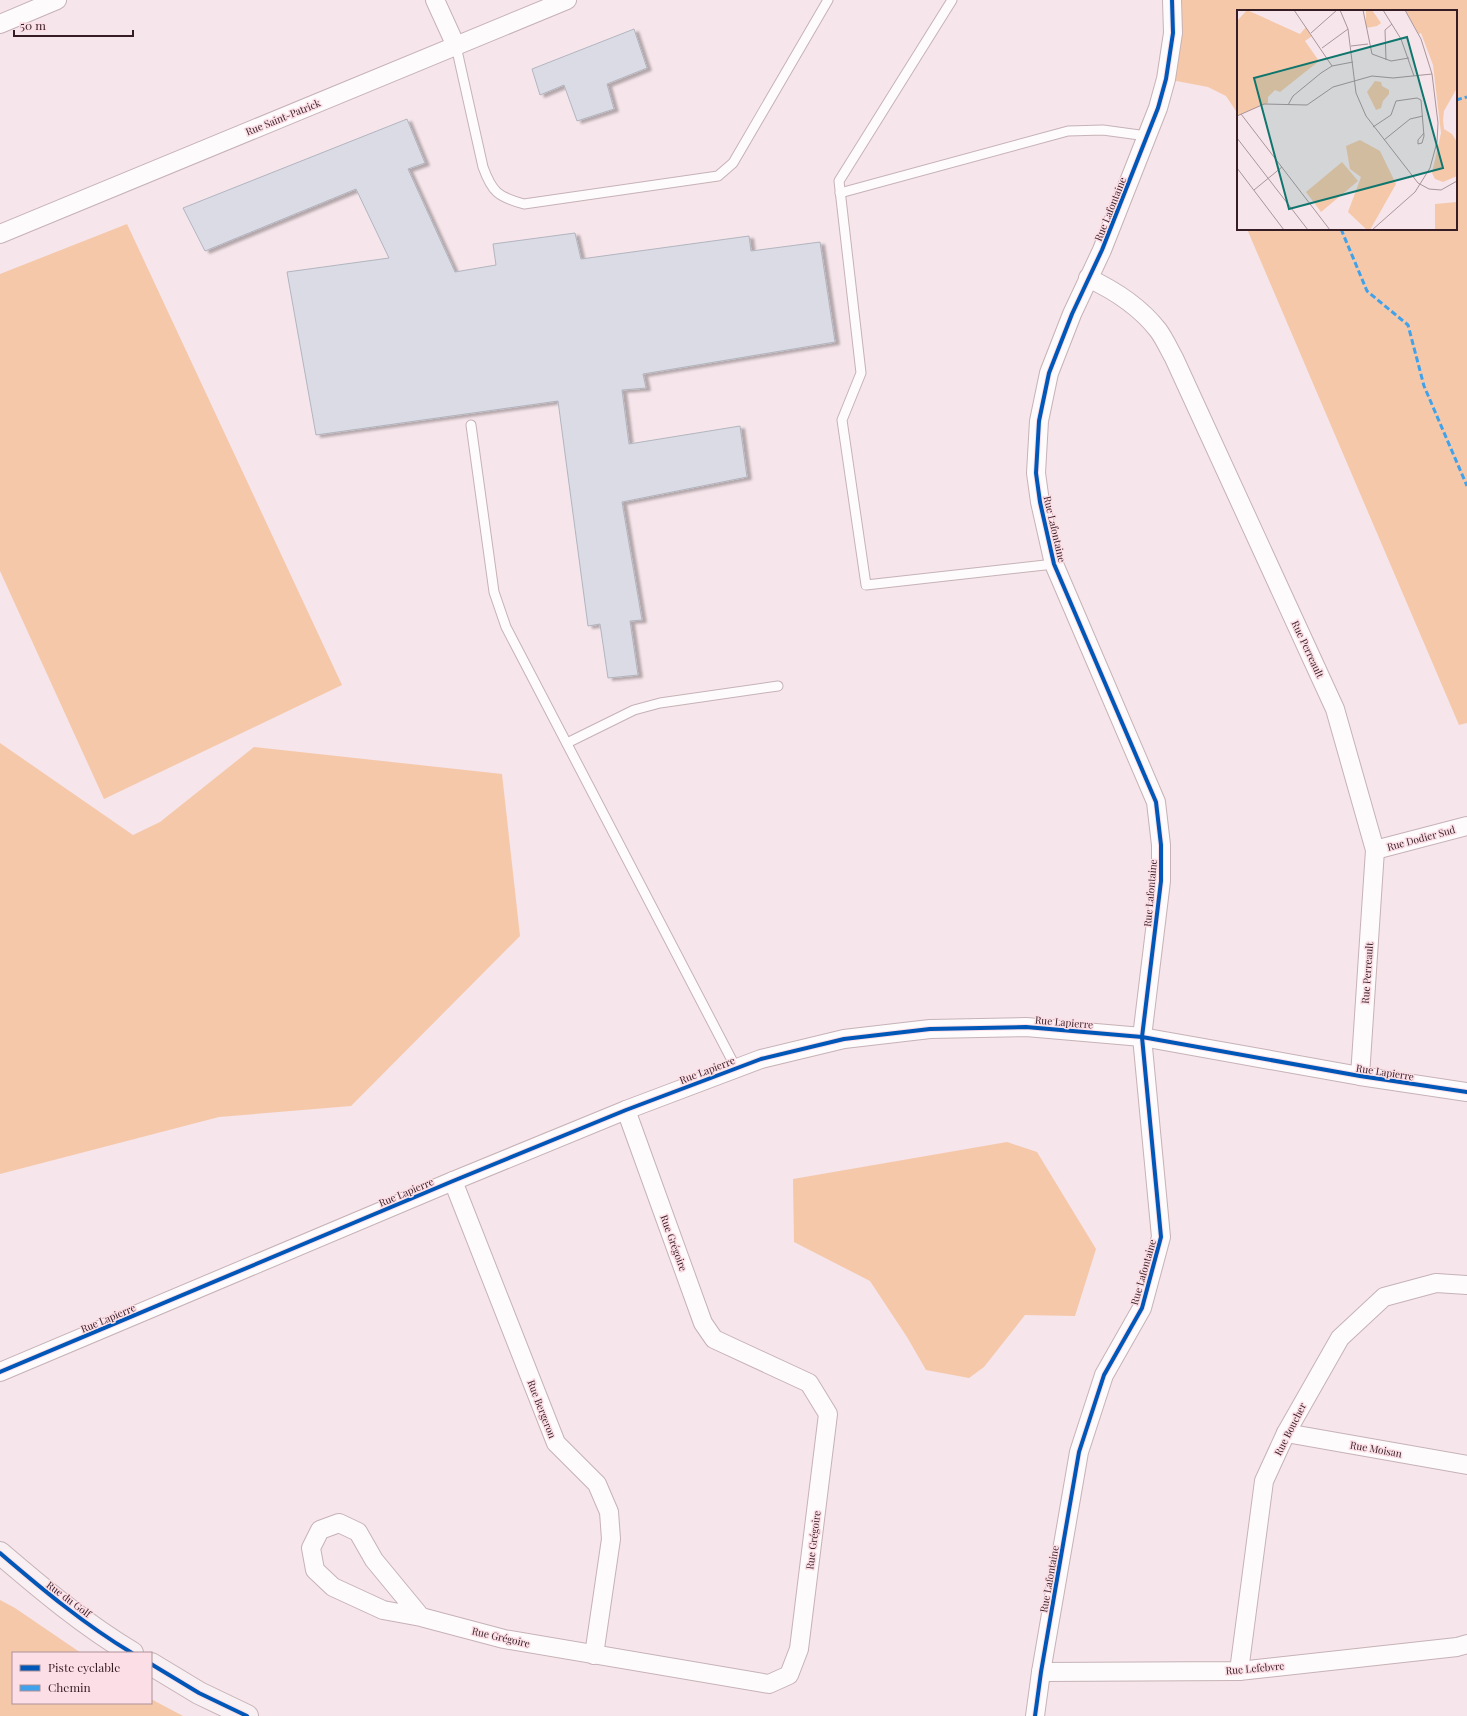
<svg xmlns="http://www.w3.org/2000/svg" width="1467" height="1716" viewBox="0 0 1467 1716" font-family="'Playfair Display',serif">
<defs>
<filter id="shadow"><feDropShadow dx="4.5" dy="2.5" stdDeviation="1" flood-color="#0004"/></filter>
</defs>
<rect width="100%" height="100%" fill="#f6e5ea"/>
<g fill="#f5c8aa">
<path d="M1172 0H1467V723L1459 725 1247 229H1456V11H1238V114L1226 96 1208 87 1166 79Z"/>
<path d="M127 224 342 685 104 799 0 571V274Z"/>
<path d="M0 743 133 835 160 822 254 747 502 774 520 936 351 1106 219 1117 0 1174Z"/>
<path d="M1007 1142 1037 1152 1096 1249 1075 1316 1025 1315 984 1367 969 1378 926 1370 907 1337 870 1281 794 1242 793 1179Z"/>
<path d="M0 1600 15 1608 81 1653H13V1703H151V1699L183 1716H0Z"/>
</g>
<g fill="#dadbe4" stroke="#b2b5bf" filter="url(#shadow)">
<path d="M634 29 647 68 607 84 614 109 577 121 564 85 540 95 532 69Z"/>
<path d="M407 119 425 163 408 169 455 272 496 265 493 244 575 233 581 259 749 236 751 251 820 242 835 342 643 374 646 388 622 390 629 444 740 426 747 477 622 502 642 620 630 621 638 675 608 678 600 624 588 626 558 401 316 435 287 272 389 258 356 189 205 251 183 208Z"/>
</g>
<g fill="none" stroke-linecap="round" stroke-linejoin="round">
<defs>
<g id="lane">
<path d="M952 0 839 181 861 373 842 420 866 585 1054 564"/>
<path d="M456 46 483 167C492 192 498 197 524 204L718 176 733 163 828 0"/>
<path d="M840 193 1068 131 1103 130 1147 136"/>
<path d="M471 425 494 592 506 627 736 1068"/>
<path d="M567 743 634 710 660 703 778 686"/>
</g>
<g id="street">
<path d="M435 0 456 46"/>
<path d="M0 24 57 0"/>
<path d="M0 234 567 0"/>
<path d="M1088 278C1114 290 1140 307 1158 330 1164 338 1169 349 1174 358L1335 709 1375 850 1360 1076"/>
<path d="M1375 850 1467 826"/>
<path d="M453 1181 556 1443 597 1484 609 1512 611 1539 594 1655"/>
<path d="M0 1372 453 1181 626 1110 761 1059 844 1039 930 1029 1026 1027 1142 1037 1360 1076 1467 1092"/>
<path d="M1286 1433 1467 1465"/>
<path d="M421 1617 374 1560 358 1532 339 1523 320 1530 311 1548 315 1570 333 1587 383 1610 421 1617 504 1639 769 1684 789 1675 799 1649 828 1414 809 1383 714 1339 703 1323 626 1110"/>
<path d="M1239 1671 1264 1481 1286 1433 1340 1338 1384 1297 1436 1283 1467 1285"/>
<path d="M1041 1672 1239 1671 1457 1647 1467 1644"/>
<path d="M1035 1716 1041 1672 1079 1452 1104 1375 1142 1308 1161 1237 1142 1037 1161 881V845L1156 802 1054 564 1040 502 1036 473 1039 421 1049 373 1072 314 1102 250 1158 108 1166 79 1173 33 1172 0"/>
</g>
<g id="secondary">
<path d="M0 1553C42 1589 85 1625 132 1653"/>
<path d="M151 1664 199 1693 247 1716"/>
</g>
</defs>
<use href="#lane" stroke="#c6b2b7" stroke-width="11"/>
<use href="#street" stroke="#c6b2b7" stroke-width="20"/>
<use href="#secondary" stroke="#c6b2b7" stroke-width="24"/>
<use href="#lane" stroke="#fefbfc" stroke-width="9"/>
<use href="#street" stroke="#fefbfc" stroke-width="18"/>
<use href="#secondary" stroke="#f8f0f2" stroke-width="22"/>
<g stroke="#3fa2eb" stroke-width="3" stroke-dasharray="6 3" stroke-linecap="butt">
<path d="M1456 100 1467 97"/>
<path d="M1341 229 1367 291 1408 325 1424 386 1467 486"/>
</g>
<defs>
<g id="cycleway">
<path d="M0 1372 453 1181 626 1110 761 1059 844 1039 930 1029 1026 1027 1142 1037 1360 1076 1467 1092"/>
<path d="M0 1553C42 1589 85 1625 132 1653"/>
<path d="M151 1664 199 1693 247 1716"/>
<path d="M1035 1716 1041 1672 1079 1452 1104 1375 1142 1308 1161 1237 1142 1037 1161 881V845L1156 802 1054 564 1040 502 1036 473 1039 421 1049 373 1072 314 1102 250 1158 108 1166 79 1173 33 1172 0"/>
</g>
</defs>
<use href="#cycleway" stroke="#fcdfe6" stroke-width="6"/>
<use href="#cycleway" stroke="#0057b8" stroke-width="4"/>
</g>
<g text-anchor="middle" dominant-baseline="central" stroke-width="3" stroke-linejoin="round" paint-order="stroke">
<g font-size="10" fill="#361c24" stroke="#fcdfe6">
<text transform="translate(283 117) rotate(-22)">Rue Saint-Patrick</text>
<text transform="translate(1110 209) rotate(-68)">Rue Lafontaine</text>
<text transform="translate(1055 529) rotate(77)">Rue Lafontaine</text>
<text transform="translate(1308 649) rotate(65)">Rue Perreault</text>
<text transform="translate(1421 838) rotate(-15)">Rue Dodier Sud</text>
<text transform="translate(1150 893) rotate(-85)">Rue Lafontaine</text>
<text transform="translate(1367 973) rotate(-86)">Rue Perreault</text>
<text transform="translate(1064 1022) rotate(5)">Rue Lapierre</text>
<text transform="translate(707 1070) rotate(-21)">Rue Lapierre</text>
<text transform="translate(1385 1072) rotate(9)">Rue Lapierre</text>
<text transform="translate(406 1192) rotate(-23)">Rue Lapierre</text>
<text transform="translate(674 1243) rotate(70)">Rue Grégoire</text>
<text transform="translate(1143 1272) rotate(-74)">Rue Lafontaine</text>
<text transform="translate(108 1318) rotate(-23)">Rue Lapierre</text>
<text transform="translate(542 1409) rotate(69)">Rue Bergeron</text>
<text transform="translate(1290 1429) rotate(-63)">Rue Boucher</text>
<text transform="translate(1376 1449) rotate(10)">Rue Moisan</text>
<text transform="translate(813 1540) rotate(-83)">Rue Grégoire</text>
<text transform="translate(1049 1579) rotate(-80)">Rue Lafontaine</text>
<text transform="translate(69 1599) rotate(37)">Rue du Golf</text>
<text transform="translate(501 1637) rotate(13)">Rue Grégoire</text>
<text transform="translate(1255 1668) rotate(-5)">Rue Lefebvre</text>
</g>
</g>
<g transform="translate(1237 10)">
<rect width="220" height="220" fill="#f6e5ea"/>
<path d="M10 0 63 24 69 17 75 26 68 31 82 51 43 82 38 80 31 87V93L0 106V11ZM129 0H135L144 13 140 16 129 18ZM168 0H220V78L207 101 206 110 207 119 215 124 220 132V166L206 172 198 169 195 163 204 123 196 55 184 23 182 24ZM138 71 144 72 145 76 152 80V84L146 91 144 98 139 100 130 82ZM123 130 143 141 159 174 133 220H130L111 202 124 167 113 159 109 136ZM105 152 121 171 84 202 69 182ZM220 192V220H198V194Z" fill="#f5c8aa"/>
<path fill="none" stroke="#a9959b" stroke-width="1" d="M57 0 95 56M103 0 111 19 119 83 129 106 181 173 192 179 204 180 220 171M126 0 135 44 154 51 172 48M146 0 164 29 177 66M74 23 100 0M114 36 131 34M85 38 111 19M149 50 148 20 155 14M51 95 56 86 84 63 95 56 116 52M4 104 93 220M0 106 27 94 70 95 96 77 135 66 156 68 195 64M136 117 154 105 159 91 180 88 184 90 187 126 185 133 181 134V130L187 123M0 128 71 220M147 130 173 109 186 106M0 158 47 220M17 180 45 157M135 220 178 182 193 158 200 132 201 113 195 64 184 29 168 0"/>
<path fill="#0f766e" fill-opacity="0.15" stroke="#0f766e" stroke-width="2" d="M170 27 206 158 52 199 17 68Z"/>
<rect width="220" height="220" fill="none" stroke="#361c24" stroke-width="2"/>
</g>
<rect x="12" y="1652" width="140" height="52" fill="#fcdfe6" stroke="#ad9198"/>
<rect x="20" y="1665" width="20" height="6" fill="#0057b8" stroke="#ad9198"/>
<text x="48" y="1672" font-size="12" fill="#361c24">Piste cyclable</text>
<rect x="20" y="1685" width="20" height="6" fill="#3fa2eb" stroke="#ad9198"/>
<text x="48" y="1692" font-size="12" fill="#361c24">Chemin</text>
<path d="M14 30v6h119v-6" fill="none" stroke="#361c24" stroke-width="2"/>
<text x="20" y="30" font-size="12" fill="#361c24" stroke="#fcdfe6" stroke-width="3" paint-order="stroke">50 m</text>
</svg>
